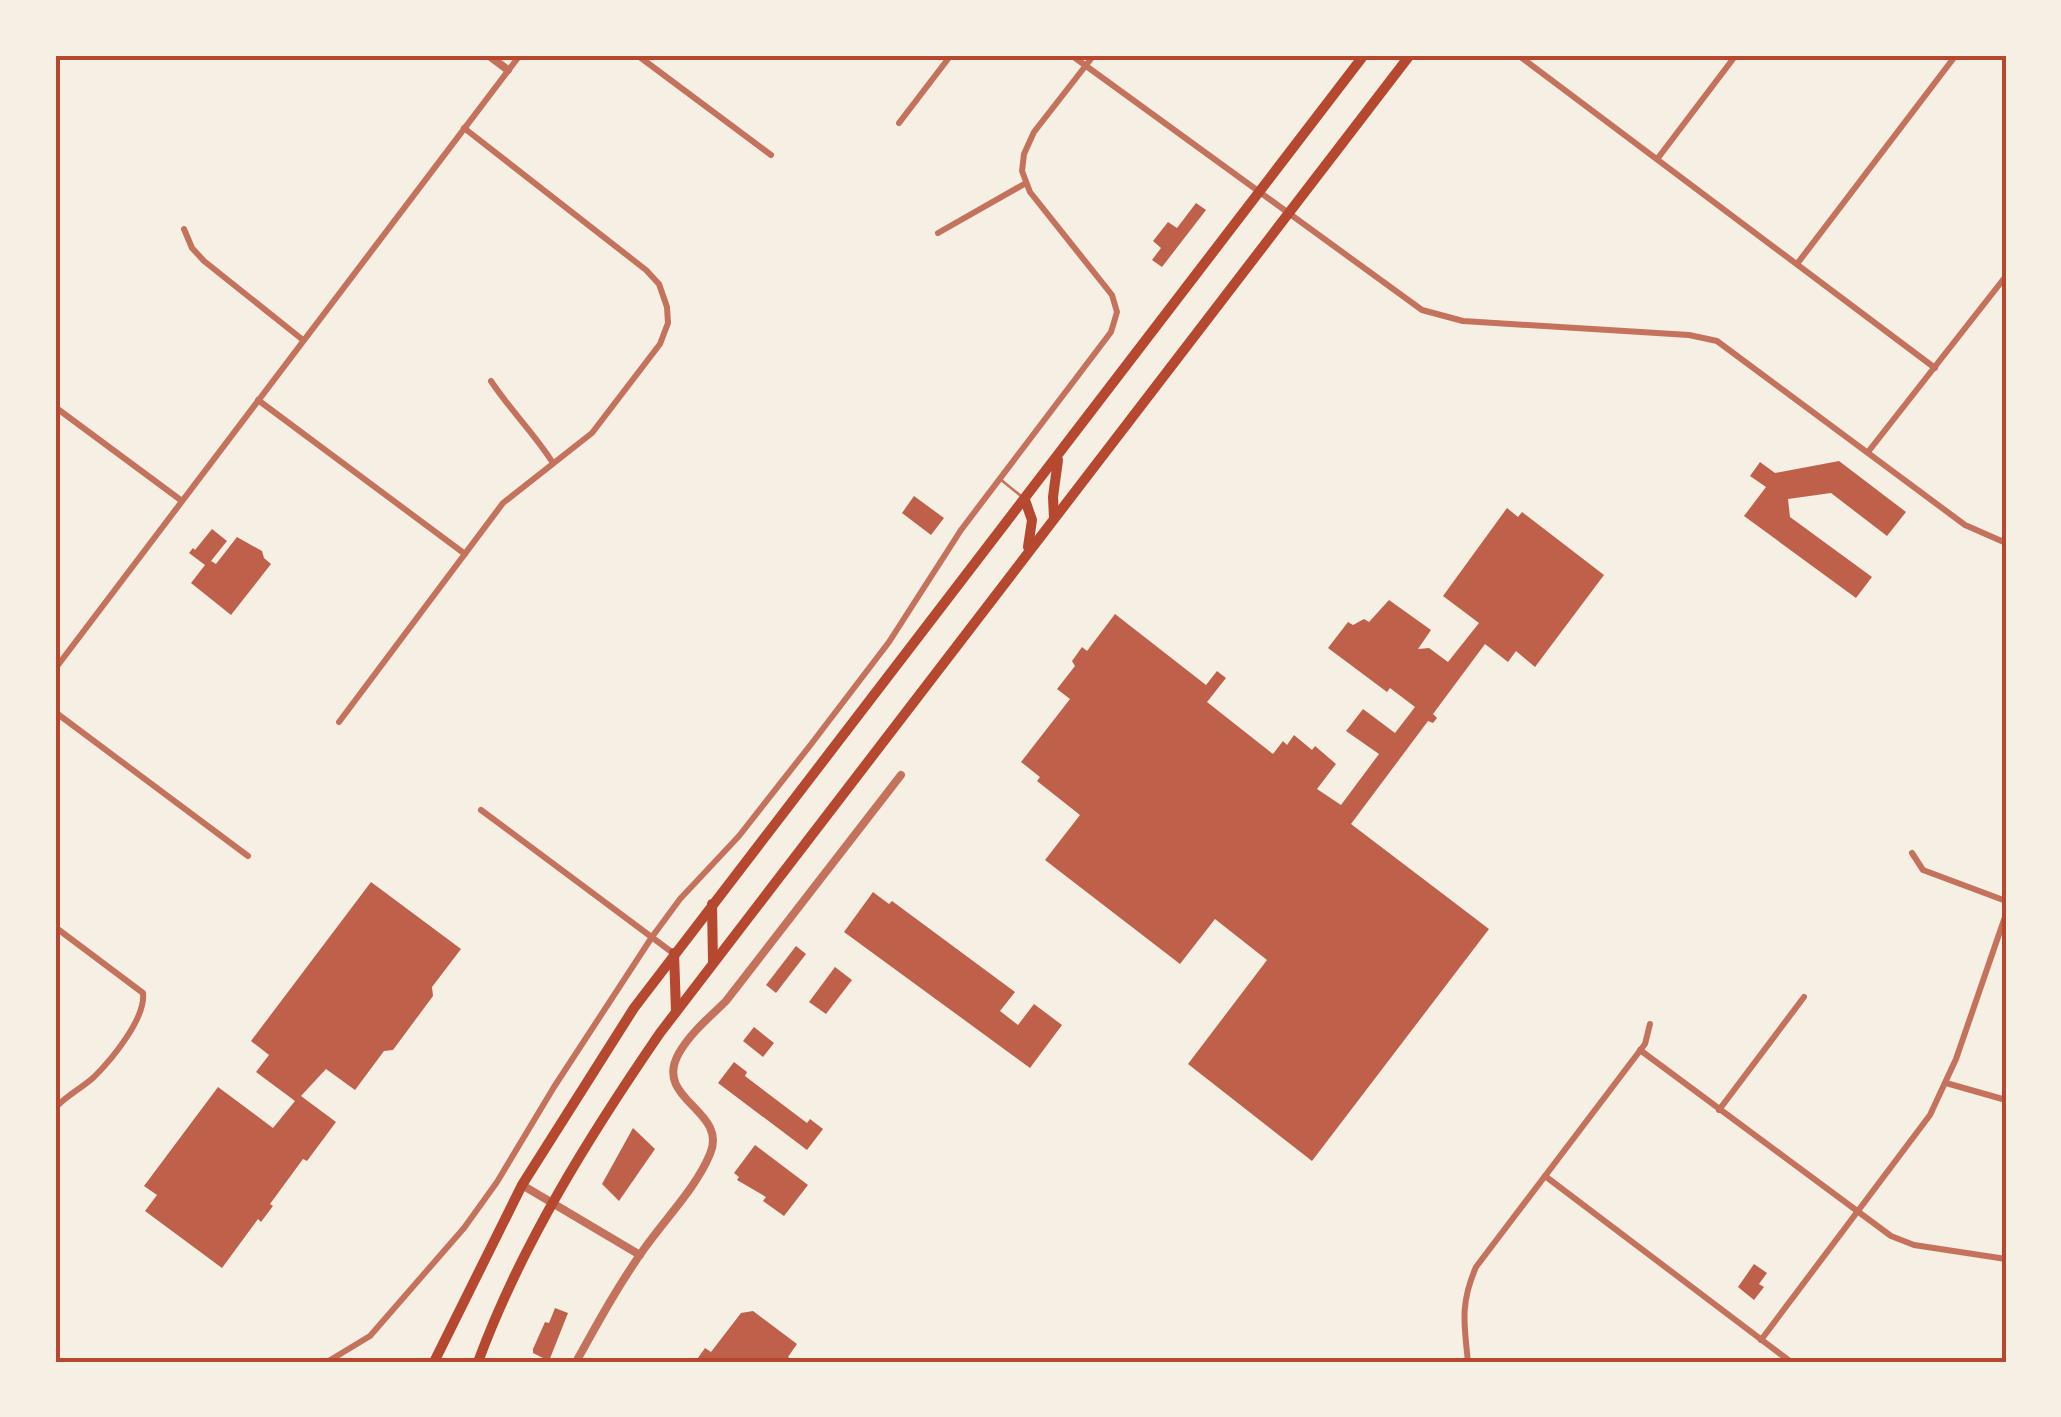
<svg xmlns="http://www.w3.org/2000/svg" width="2061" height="1417" viewBox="0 0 2061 1417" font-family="Karla,sans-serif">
<rect width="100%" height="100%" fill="#f6efe4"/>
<g fill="#bf614a">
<path d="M1196 203 1206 210 1162 267 1152 260 1161 248 1153 241 1168 222 1177 228Z"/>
<path d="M1839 461 1906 512 1887 536 1831 493 1788 499 1790 517 1872 577 1856 598 1744 516 1766 487 1750 476 1760 462 1775 473Z"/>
<path d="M914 496 944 518 931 535 902 513Z"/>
<path d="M1507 508 1518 517 1522 512 1604 575 1535 667 1516 651 1508 662 1485 644 1433 714 1437 718 1433 723 1428 721 1351 824 1489 929 1312 1161 1188 1064 1267 960 1215 919 1180 964 1045 860 1080 815 1037 781 1040 777 1021 762 1070 699 1057 689 1075 666 1072 661 1082 647 1087 651 1115 614 1206 685 1217 671 1226 678 1207 702 1273 754 1283 741 1287 745 1294 735 1312 750 1315 746 1336 764 1317 789 1341 805 1379 754 1346 731 1363 709 1395 733 1415 707 1390 688 1387 692 1328 648 1348 622 1353 625 1364 619 1369 622 1389 600 1431 630 1418 649 1429 648 1448 662 1479 623 1443 596Z"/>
<path d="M212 529 227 541 211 561 216 564 237 537 262 551 264 558 271 564 231 615 191 583 205 565 189 553 193 548 195 550Z"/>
<path d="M371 882 461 949 432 987 433 996 393 1050 384 1051 355 1090 326 1069 301 1096 336 1122 307 1161 303 1159 270 1204 273 1206 261 1222 258 1219 222 1268 145 1211 157 1195 144 1186 218 1087 273 1128 295 1101 256 1072 269 1055 251 1041Z"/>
<path d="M873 892 889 904 892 901 1015 992 1000 1011 1018 1025 1034 1004 1062 1025 1030 1068 844 932Z"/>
<path d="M796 946 806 954 776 993 766 985Z"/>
<path d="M835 967 852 980 826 1014 809 1002Z"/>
<path d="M754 1027 774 1043 763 1057 743 1041Z"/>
<path d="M734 1062 747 1072 745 1076 807 1123 810 1119 823 1129 807 1150 718 1083Z"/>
<path d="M633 1128 655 1149 619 1201 602 1184Z"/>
<path d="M755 1145 808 1185 784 1216 763 1201 766 1197 737 1180 739 1177 734 1173Z"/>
<path d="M1754 1264 1767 1273 1759 1284 1764 1287 1754 1300 1738 1287Z"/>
<path d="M555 1308 568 1313 549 1361 533 1353V1349L545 1322 549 1323Z"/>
<path d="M753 1311 797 1344 788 1357 795 1362H695L705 1348 711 1352 741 1313Z"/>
</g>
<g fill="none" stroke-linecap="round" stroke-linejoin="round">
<path stroke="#c5725c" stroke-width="2.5" d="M1000 479 1021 496"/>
<g stroke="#c5725c" stroke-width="6">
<path d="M637 55 771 155"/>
<path d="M1071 55 1422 310 1463 321 1689 335 1717 341 1965 525 2006 543"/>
<path d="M1518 55 1935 368"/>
<path d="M899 123 951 55"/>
<path d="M1658 158 1736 55"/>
<path d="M184 229 192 248 204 261 303 340"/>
<path d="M938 233 1026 183"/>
<path d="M1797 264 1956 55"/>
<path d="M55 285V309"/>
<path d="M491 381C510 410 534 433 553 463"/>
<path d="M258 400 465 554"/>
<path d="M55 407 182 501"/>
<path d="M1868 452 2006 276"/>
<path d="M55 669 520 55"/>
<path d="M55 712 248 856"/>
<path d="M339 722 503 503 592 433 660 344 668 323 667 307 659 284 646 270 464 128"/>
<path d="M481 810 673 953"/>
<path d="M1912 853 1923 870 2006 901"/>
<path d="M55 927 143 993C146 1018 112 1059 94 1077 82 1088 67 1095 55 1108"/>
<path d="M1640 1050 1891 1236 1914 1245 2006 1259"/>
<path d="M1946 1083 2006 1100"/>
<path d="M1719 1110 1804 997"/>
<path d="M1545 1176 1791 1362"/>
<path d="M1761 1340 1930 1115 1956 1059 2006 914"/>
<path d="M327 1362 370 1336 464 1228 497 1182 554 1087 652 937 680 899 739 836 812 743 889 642 961 530 1111 332 1117 312 1112 295 1030 192 1022 171 1024 154 1034 132 1094 55"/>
<path d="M1468 1362C1464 1323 1460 1304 1476 1267L1645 1044 1650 1024"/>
</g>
<g stroke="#c5725c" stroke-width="8">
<path d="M488 55 508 70"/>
<path d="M522 1185 640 1255"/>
<path d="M576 1362C597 1324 619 1284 644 1249 665 1219 696 1188 710 1154 729 1110 652 1100 679 1053 691 1032 710 1017 726 1001L901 775"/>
</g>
<g stroke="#b5482f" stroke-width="10">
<path d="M1025 500 1032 520 1028 547"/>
<path d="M1054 518 1053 497 1058 460"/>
<path d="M712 904 713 962"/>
<path d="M674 953 676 1011"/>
<path d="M434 1362 522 1185 634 1008 1364 55"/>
<path d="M478 1362C521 1245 590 1135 660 1033L1410 55"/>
</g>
</g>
<rect width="2061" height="1417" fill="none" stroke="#f6efe4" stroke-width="115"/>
<rect x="58" y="58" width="1946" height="1302" fill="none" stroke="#b5482f" stroke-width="4"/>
</svg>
